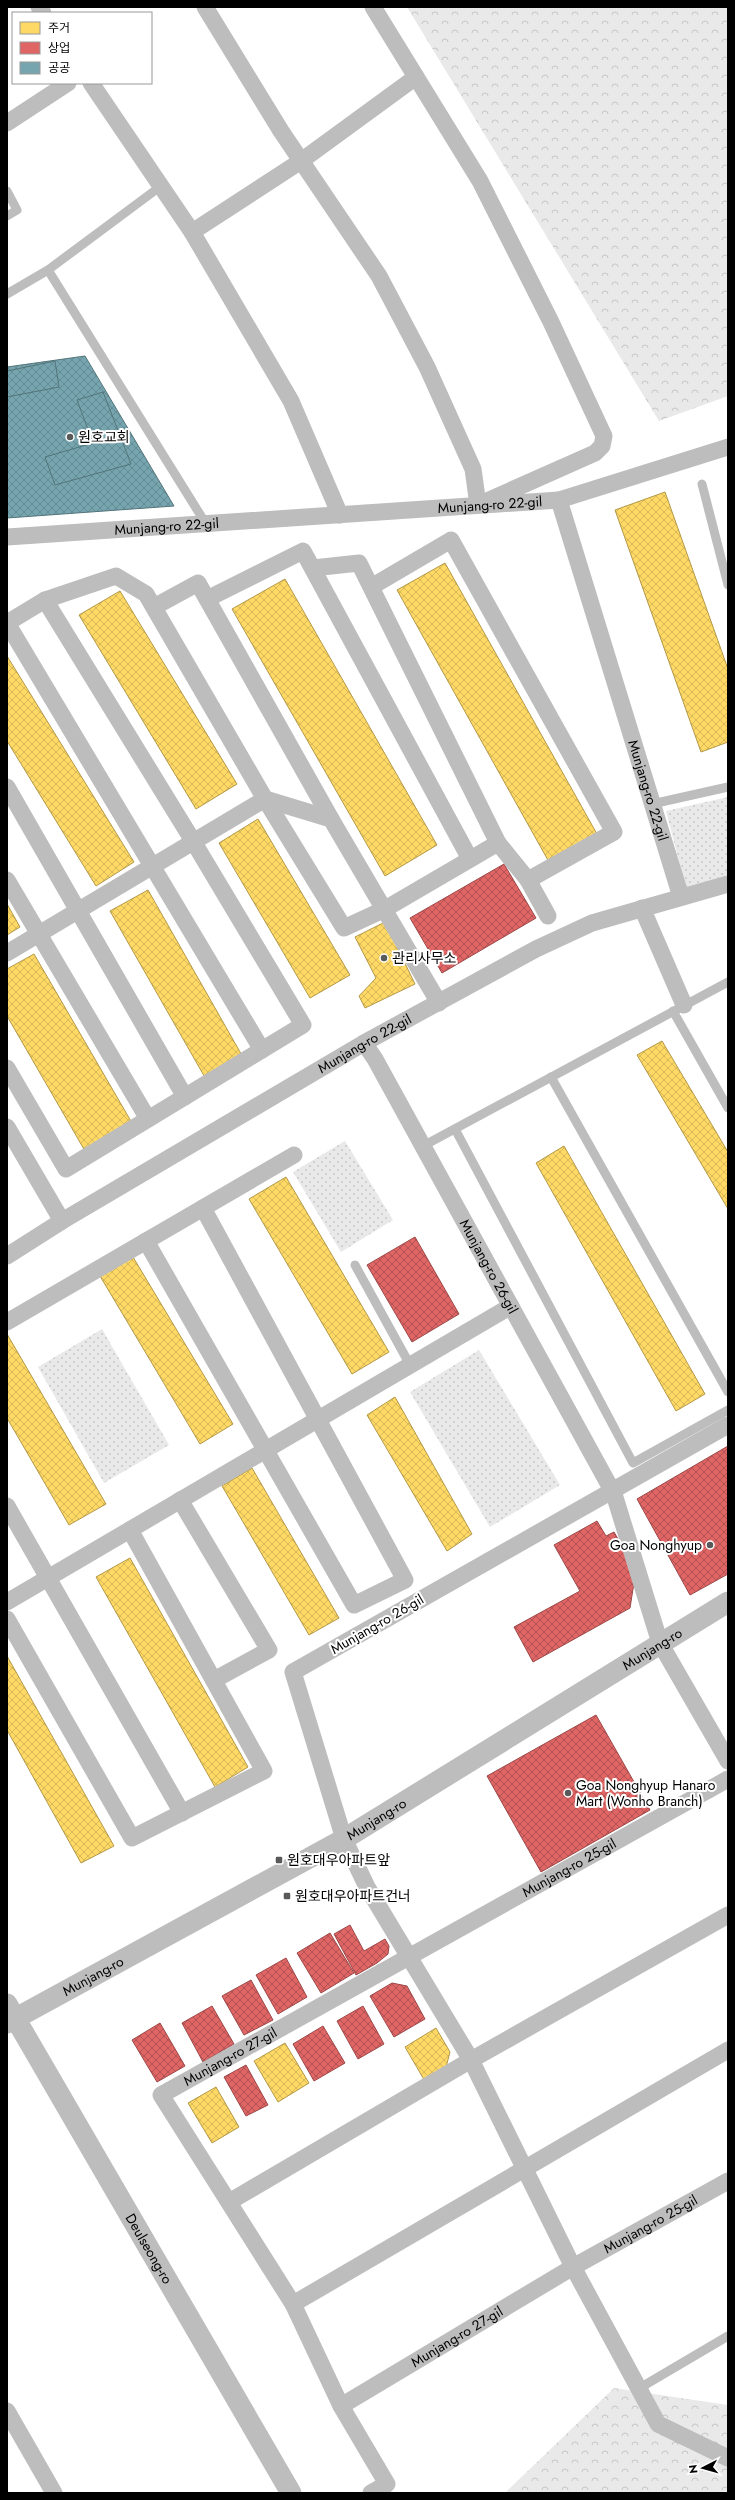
<svg xmlns="http://www.w3.org/2000/svg" width="735" height="2500" viewBox="0 0 735 2500" font-family="Jost,'Noto Sans KR',sans-serif">
<defs>
<pattern id="forest-crowns" width="20" height="18" patternUnits="userSpaceOnUse"><rect width="20" height="18" fill="#e9e9e9"/><path d="M2 6a3 3 0 1 1 6 0M12 15a3 3 0 1 1 6 0" fill="none" stroke="#c6c6c6"/></pattern>
<pattern id="park-dots" width="8" height="8" patternUnits="userSpaceOnUse"><rect width="8" height="8" fill="#e9e9e9"/><path d="M2 2h.1M6 6h.1" fill="none" stroke="#c6c6c6" stroke-width="1.8" stroke-linecap="round"/></pattern>
<pattern id="homes-cross-hatch" width="8" height="8" patternUnits="userSpaceOnUse"><rect width="8" height="8" fill="#ffd966"/><path d="M0 0l8 8M0 8l8-8" fill="none" stroke="#d9b857"/></pattern>
<pattern id="shops-cross-hatch" width="8" height="8" patternUnits="userSpaceOnUse"><rect width="8" height="8" fill="#e06666"/><path d="M0 0l8 8M0 8l8-8" fill="none" stroke="#b35252"/></pattern>
<pattern id="public-cross-hatch" width="8" height="8" patternUnits="userSpaceOnUse"><rect width="8" height="8" fill="#76a5af"/><path d="M0 0l8 8M0 8l8-8" fill="none" stroke="#648c95"/></pattern>
</defs>
<rect width="100%" height="100%" fill="#fff"/>
<g fill="url(#forest-crowns)">
<path d="M407 7H728V396L659 421Z"/>
<path d="M614 2388 728 2405V2493H505Z"/>
</g>
<g fill="url(#park-dots)">
<path d="M728 797V875L686 888 666 811Z"/>
<path d="M345 1141 393 1220 341 1252 293 1172Z"/>
<path d="M102 1329 169 1445 104 1483 38 1367Z"/>
<path d="M479 1350 560 1485 490 1527 410 1392Z"/>
</g>
<g fill="url(#homes-cross-hatch)" stroke="#b29847">
<path d="M665 492 728 669V742L701 752 615 510Z"/>
<path d="M445 563 597 834 549 862 397 590Z"/>
<path d="M285 579 437 845 385 876 232 609Z"/>
<path d="M120 591 237 784 196 809 79 615Z"/>
<path d="M7 656 134 862 96 886 7 741Z"/>
<path d="M258 819 350 975 310 998 219 843Z"/>
<path d="M148 890 244 1059 207 1081 110 911Z"/>
<path d="M7 904 20 927 7 935Z"/>
<path d="M385 922 415 984 365 1008 359 996 376 978 355 937Z"/>
<path d="M34 954 132 1123 85 1151 7 1016V969Z"/>
<path d="M662 1041 728 1152V1209L637 1055Z"/>
<path d="M564 1146 705 1394 676 1411 536 1163Z"/>
<path d="M286 1177 389 1352 352 1374 249 1199Z"/>
<path d="M133 1257 233 1424 200 1444 100 1276Z"/>
<path d="M7 1334 106 1504 69 1525 7 1418Z"/>
<path d="M395 1397 472 1534 447 1551 367 1415Z"/>
<path d="M252 1468 339 1618 309 1635 222 1486Z"/>
<path d="M130 1558 248 1767 215 1787 96 1577Z"/>
<path d="M7 1656 114 1846 81 1863 7 1730Z"/>
<path d="M436 2028 450 2052 445 2071 426 2083 405 2047Z"/>
<path d="M285 2043 309 2083 278 2102 254 2061Z"/>
<path d="M216 2087 239 2127 212 2143 188 2103Z"/>
</g>
<g fill="url(#shops-cross-hatch)" stroke="#9d4747">
<path d="M504 864 536 918 442 973 410 918Z"/>
<path d="M415 1237 459 1314 412 1342 367 1265Z"/>
<path d="M728 1446V1574L690 1595 637 1499Z"/>
<path d="M597 1521 606 1536 614 1532 636 1570 630 1608 533 1662 514 1627 580 1591 554 1545Z"/>
<path d="M596 1715 650 1810 541 1872 487 1776Z"/>
<path d="M350 1925 364 1951 385 1939 389 1946 388 1954 377 1963 356 1975 334 1934Z"/>
<path d="M330 1933 354 1973 321 1993 297 1953Z"/>
<path d="M286 1958 307 1997 278 2014 256 1975Z"/>
<path d="M251 1980 273 2020 244 2035 222 1996Z"/>
<path d="M392 1983 407 1986 425 2019 394 2037 370 1996Z"/>
<path d="M212 2006 234 2044 203 2062 182 2023Z"/>
<path d="M363 2006 384 2044 358 2059 337 2021Z"/>
<path d="M160 2023 185 2066 157 2082 132 2040Z"/>
<path d="M323 2026 345 2063 314 2081 293 2044Z"/>
<path d="M246 2065 268 2105 246 2116 224 2077Z"/>
</g>
<g fill="url(#public-cross-hatch)" stroke="#53747a">
<path d="M85 356 174 506 7 518V367Z"/>
<path d="M55 361 59 387 7 397V371Z"/>
<path d="M103 392 131 464 55 485 45 457 93 443 77 400Z"/>
</g>
<g fill="none" stroke-linecap="round" stroke-linejoin="round">
<g stroke="#bdbdbd" stroke-width="9">
<path d="M7 191 17 210 7 216"/>
<path d="M48 270 161 186"/>
<path d="M7 294 48 270 206 524"/>
<path d="M702 484 728 585"/>
<path d="M652 804 728 787"/>
<path d="M673 1011 728 1108"/>
<path d="M551 1077 728 1392"/>
<path d="M455 1129 633 1463 728 1410"/>
<path d="M423 1146 728 982"/>
<path d="M355 1265 410 1365"/>
<path d="M638 2389 728 2336"/>
</g>
<g stroke="#bdbdbd" stroke-width="17">
<path d="M39 7 43 13"/>
<path d="M205 7 281 131 379 276 427 367 473 469 478 505 595 453 602 446 604 436 551 322 480 181 373 7"/>
<path d="M91 83 192 232 291 401 340 515"/>
<path d="M7 123 68 83"/>
<path d="M192 232 301 161 416 77"/>
<path d="M559 500 728 447"/>
<path id="s1" d="M7 537 559 500 681 897"/>
<path d="M313 568 359 563 498 843 528 880 614 832 451 540 371 587"/>
<path d="M207 599 303 551 470 859"/>
<path d="M154 607 198 583 331 819"/>
<path d="M7 623 262 1050"/>
<path d="M7 623 45 600"/>
<path d="M7 787 185 1097"/>
<path d="M7 880 148 1119"/>
<path d="M528 880 548 916"/>
<path d="M642 908 684 1005"/>
<path d="M7 953 265 799 331 819 439 1003"/>
<path id="s2" d="M364 1043 375 1059 614 1494 660 1643 728 1761"/>
<path d="M7 1068 66 1169 303 1025 193 841 45 600 116 576 146 594 265 799 344 928 385 909 498 843"/>
<path d="M7 1127 62 1221"/>
<path d="M146 1241 354 1605 405 1580 203 1208"/>
<path id="s3" d="M7 1256 62 1221 364 1043 536 949 592 923 728 884"/>
<path d="M7 1322 294 1155"/>
<path d="M728 1425 293 1672 344 1839 367 1887 471 2060 573 2267 658 2424 728 2458"/>
<path d="M180 1500 269 1650 214 1680"/>
<path d="M7 1506 182 1813"/>
<path d="M7 1602 511 1306"/>
<path d="M7 1619 132 1838 264 1771 130 1530"/>
<path d="M229 2202 471 2060 728 1915"/>
<path d="M293 2304 728 2050"/>
<path id="s4" d="M341 2406 573 2267 728 2181"/>
<path d="M7 2411 54 2493"/>
<path id="s5" d="M371 2493 387 2484 341 2406 293 2304 161 2095 728 1779"/>
</g>
<g stroke="#bdbdbd" stroke-width="21">
<path id="s6" d="M7 2004 291 2493"/>
<path id="s7" d="M7 2023 344 1839 728 1602"/>
</g>
</g>
<g fill="#595959" stroke="#fff" stroke-width="1.5">
<circle cx="70" cy="437" r="4"/>
<circle cx="384" cy="958" r="4"/>
<circle cx="710" cy="1545" r="4"/>
<circle cx="568" cy="1793" r="4"/>
<rect x="275" y="1856" width="8" height="8" rx="2"/>
<rect x="283" y="1892" width="8" height="8" rx="2"/>
</g>
<g text-anchor="middle" dominant-baseline="central" stroke-width="4" stroke-linejoin="round" paint-order="stroke">
<g font-size="14" fill="#000" stroke="#fff" text-anchor="start">
<text x="78" y="437">원호교회</text>
<text x="392" y="958">관리사무소</text>
<text x="702" y="1545" text-anchor="end">Goa Nonghyup</text>
<text x="576" y="1785">Goa Nonghyup Hanaro<tspan x="576" dy="16">Mart (Wonho Branch)</tspan></text>
<text x="287" y="1860">원호대우아파트앞</text>
<text x="295" y="1896">원호대우아파트건너</text>
</g>
<g font-size="14" fill="#000" stroke="#fff">
<text stroke="none"><textPath href="#s1" startOffset="484">Munjang-ro 22-gil</textPath></text>
<text stroke="none"><textPath href="#s1" startOffset="160">Munjang-ro 22-gil</textPath></text>
<text stroke="none"><textPath href="#s1" startOffset="857">Munjang-ro 22-gil</textPath></text>
<text stroke="none"><textPath href="#s3" startOffset="416">Munjang-ro 22-gil</textPath></text>
<text stroke="none"><textPath href="#s2" startOffset="256">Munjang-ro 26-gil</textPath></text>
<text transform="translate(377 1624) rotate(-30)">Munjang-ro 26-gil</text>
<text stroke="none"><textPath href="#s7" startOffset="746">Munjang-ro</textPath></text>
<text stroke="none"><textPath href="#s7" startOffset="422">Munjang-ro</textPath></text>
<text stroke="none"><textPath href="#s5" startOffset="936">Munjang-ro 25-gil</textPath></text>
<text stroke="none"><textPath href="#s7" startOffset="98">Munjang-ro</textPath></text>
<text stroke="none"><textPath href="#s5" startOffset="548">Munjang-ro 27-gil</textPath></text>
<text stroke="none"><textPath href="#s4" startOffset="359">Munjang-ro 25-gil</textPath></text>
<text stroke="none"><textPath href="#s6" startOffset="283">Deulseong-ro</textPath></text>
<text stroke="none"><textPath href="#s4" startOffset="135">Munjang-ro 27-gil</textPath></text>
</g>
</g>
<rect width="735" height="2500" fill="none" stroke="#000000" stroke-width="16"/>
<rect x="12" y="12" width="140" height="72" fill="#ffffff" stroke="#999999"/>
<rect x="20" y="22" width="20" height="12" fill="#ffd966" stroke="#999999"/>
<text x="48" y="32" font-size="12" fill="#000000">주거</text>
<rect x="20" y="42" width="20" height="12" fill="#e06666" stroke="#999999"/>
<text x="48" y="52" font-size="12" fill="#000000">상업</text>
<rect x="20" y="62" width="20" height="12" fill="#76a5af" stroke="#999999"/>
<text x="48" y="72" font-size="12" fill="#000000">공공</text>
<g transform="translate(703 2468) rotate(264)" stroke="#ffffff" stroke-width="3" paint-order="stroke">
<path d="M0-3L7 15L0 10L-7 15Z" fill="#000000"/>
<text y="-6" font-size="11" font-weight="bold" text-anchor="middle" fill="#000000">N</text>
</g>
</svg>
